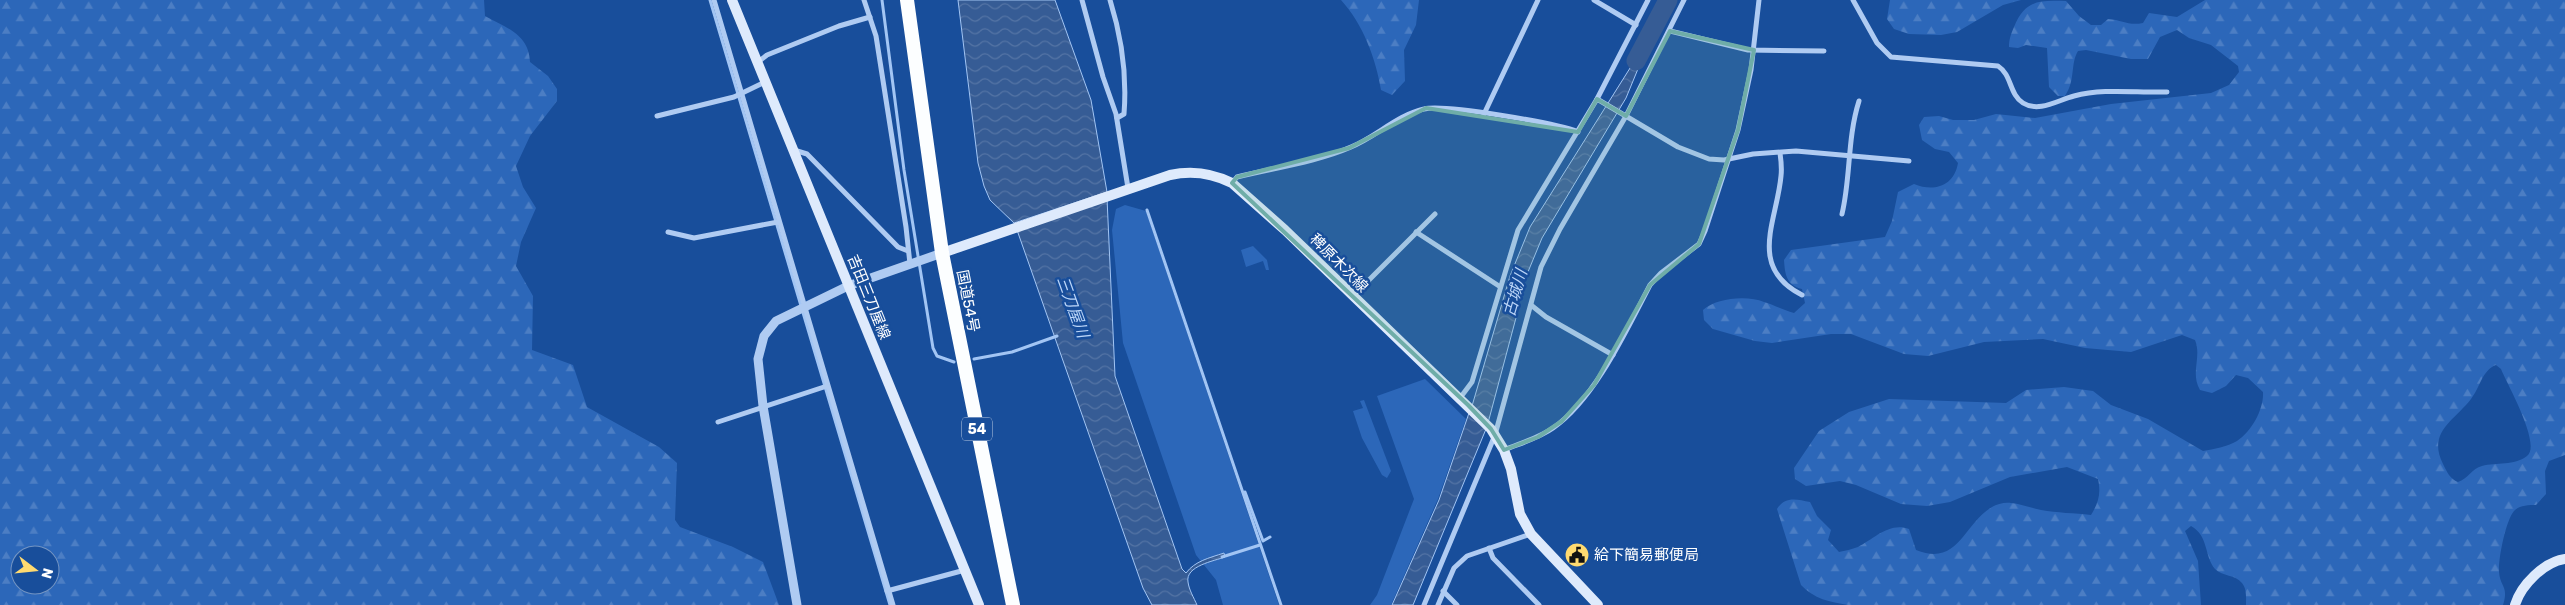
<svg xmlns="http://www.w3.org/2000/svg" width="2565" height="605" viewBox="0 0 2565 605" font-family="Rubik,'Noto Sans JP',sans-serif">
<defs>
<pattern id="forest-firs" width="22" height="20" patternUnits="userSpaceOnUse" patternTransform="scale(1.25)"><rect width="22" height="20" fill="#2c67b9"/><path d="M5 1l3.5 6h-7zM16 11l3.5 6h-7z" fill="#4c7ec4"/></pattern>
<pattern id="water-waves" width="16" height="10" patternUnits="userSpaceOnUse" patternTransform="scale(1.25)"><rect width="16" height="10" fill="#365c95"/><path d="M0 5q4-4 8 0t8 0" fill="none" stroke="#5474a5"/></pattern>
</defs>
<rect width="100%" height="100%" fill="#184e9b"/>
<g fill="#2c67b9">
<path d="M1125 205 1146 211 1279 605H1223L1216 580 1196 555 1123 343 1112 230 1116 209Z"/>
<path d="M1253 246 1267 260 1269 270H1266L1263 261 1246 267 1241 250Z"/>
<path d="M1425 379 1466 419 1438 499 1391 605H1370L1377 595 1414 499 1377 396Z"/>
<path d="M1364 400 1391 471 1387 478 1382 475 1362 438 1353 411 1363 408 1360 401Z"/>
</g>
<g fill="url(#forest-firs)" fill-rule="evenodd">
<path d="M0 0H484L485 16C506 28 529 34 530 62L548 76 557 89V101L530 136 516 166 523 187 536 208 521 242 516 266 533 296 532 350 573 365 587 407 659 447 677 463 675 520 680 527 733 547 763 562 779 605H0ZM20 555H50V585H20Z"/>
<path d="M1341 0H1419L1416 25 1404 50 1405 81 1392 95 1381 90C1376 59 1363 24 1341 0Z"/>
<path d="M1890 0H2021L2003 5 1957 32 1941 35 1909 34 1894 29 1887 19Z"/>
<path d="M2205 0H2565V455L2549 461 2545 471 2546 494 2536 505C2528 505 2520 505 2514 511 2506 520 2498 559 2499 572 2500 587 2509 586 2503 605H2246C2246 598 2247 589 2242 583 2235 574 2223 577 2215 569 2204 556 2209 536 2191 526L2185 531 2198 561 2201 605H1848C1830 602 1814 599 1801 585L1777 509C1785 496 1796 499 1810 502L1817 516 1831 530 1828 540 1839 552C1845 551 1852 549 1858 547 1874 539 1889 522 1909 529L1916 550C1959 567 1963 524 1992 507 1997 504 2005 502 2011 503 2021 504 2031 508 2041 510 2057 513 2074 513 2091 515 2099 502 2101 493 2098 479L2067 467 2010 477 1950 502 1927 506 1901 504 1856 485 1840 481 1806 486 1795 479 1794 468 1819 431 1849 412 1889 399 2006 403 2026 390 2064 387 2093 391 2111 405 2148 419 2203 451C2214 449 2227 447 2237 441 2252 431 2264 409 2263 392L2248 378 2236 375 2226 386 2212 393 2200 390C2190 373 2202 357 2195 340L2182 335 2131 352 2085 348 2043 339 1984 342 1928 356 1904 354 1851 334H1831L1772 343 1755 341 1713 329 1704 320 1703 310C1716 298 1747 295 1764 302 1774 305 1783 310 1794 313L1805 303 1802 289C1786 285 1785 274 1784 260L1791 250 1885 237 1892 221 1898 192 1914 184C1933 192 1954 187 1958 163L1949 152 1935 149 1922 140 1919 125 1924 117 1939 116 1953 120H1974L1996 114 2035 118 2111 104 2211 93 2229 85 2239 72 2238 66 2211 45 2189 38 2177 30 2160 37 2148 59H2131L2086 50 2078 51C2070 64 2076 79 2065 96H2058L2049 87 2047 48 2026 45 2018 48 2009 47C2009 39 2011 34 2014 27 2025 0 2039 0 2066 1L2079 16 2091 25H2101L2108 19C2123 20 2128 26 2143 23L2149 13 2177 17ZM2496 365 2501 369C2507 384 2542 445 2527 456 2514 466 2497 462 2482 466 2472 468 2468 479 2458 482 2450 479 2447 472 2443 464 2427 432 2454 421 2471 399 2480 388 2482 370 2496 365Z"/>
</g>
<g fill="url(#water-waves)" stroke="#a2c5f4">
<path d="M958 0H1055L1091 100 1107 192 1014 223 990 200 984 186 978 163Z"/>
<path d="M1654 30 1626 98 1542 238 1518 296 1517 314 1488 423 1472 406 1510 276 1530 227Z"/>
<path d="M1107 198 1115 376 1182 569 1186 573C1195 561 1209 558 1224 553L1225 557C1214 561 1185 566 1188 582 1189 590 1194 598 1197 605H1152L1143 588 1017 230Z"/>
<path d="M1469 413 1486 429 1413 605H1392L1439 500Z"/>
</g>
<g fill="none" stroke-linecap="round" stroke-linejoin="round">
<g stroke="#a2c5f4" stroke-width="3">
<path d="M710 0 890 605"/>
<path d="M882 0 904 170 933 348 937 356 954 362"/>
<path d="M1147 210 1281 605"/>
<path d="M974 359 1012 352 1057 336"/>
<path d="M1245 492 1263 541 1270 537"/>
<path d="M1222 557 1260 545"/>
</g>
<path stroke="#365c95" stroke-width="19" d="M1636 61 1668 0"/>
<g stroke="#afcbf2" stroke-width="5">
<path d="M714 0 893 605"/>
<path d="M864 0 876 36 906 227 910 264"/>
<path d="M1082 0 1103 77 1116 114 1128 188"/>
<path d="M1110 0C1121 35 1127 76 1124 114L1117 118"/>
<path d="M1594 0 1636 25"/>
<path d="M1853 0 1877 43 1891 57 1998 66C2012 75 2009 94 2023 103 2039 113 2058 100 2074 96 2104 88 2136 93 2167 92"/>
<path d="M1670 31 1748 50 1824 51"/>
<path d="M758 62 767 55 839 26 870 17"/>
<path d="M1597 99 1678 147 1709 159 1724 160 1753 154 1796 151 1909 161"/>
<path d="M1484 114 1538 0"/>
<path d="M657 116 734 97 765 82"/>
<path d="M794 150 807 154 898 247 908 251"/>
<path d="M1780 153C1781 160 1782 168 1781 176 1777 221 1747 267 1802 295"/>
<path d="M1232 183 1237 177C1273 168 1317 162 1351 147 1376 137 1397 115 1424 109 1444 104 1557 123 1578 132"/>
<path d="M1842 214C1851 176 1847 139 1859 101"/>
<path d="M668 232 694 238 778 222"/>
<path d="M1416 232 1499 286"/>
<path d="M1352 297 1435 214"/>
<path d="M1531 305 1546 317 1613 355"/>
<path d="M1460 398 1472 382 1518 230 1597 99 1648 0"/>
<path d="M718 422 827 386"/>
<path d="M1504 450C1521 443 1539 438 1553 428 1595 399 1627 329 1650 285L1661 273 1699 244 1705 231 1738 130 1751 70 1759 0"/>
<path d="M1489 548 1493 558 1539 605"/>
<path d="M887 591 965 570"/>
<path d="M1443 591 1457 605"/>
<path d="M1424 605 1495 435 1541 267 1560 229 1626 116 1684 0"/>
<path d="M1438 605 1454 568 1467 556 1531 534"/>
</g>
<path stroke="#afcbf2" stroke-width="9" d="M797 605 763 406 758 359 764 336 776 321 848 286 942 253"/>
<g stroke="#deeafc" stroke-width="10">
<path d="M732 0 979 605"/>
<path d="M942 253 1170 175C1192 170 1212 173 1232 183L1285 230 1491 429 1504 450 1511 469 1520 514 1531 534 1598 605"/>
<path d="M2515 605C2521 585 2544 562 2565 559"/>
</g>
<path stroke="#fcfeff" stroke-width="14" d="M907 0 942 253 1013 605"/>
</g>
<path fill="#6fada8" fill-opacity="0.2" stroke="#6fada8" stroke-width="4" stroke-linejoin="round" d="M1670 31 1754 50 1738 130 1699 244 1650 285 1594 385 1562 421 1538 437 1504 450 1491 429 1468 405 1232 183 1237 177 1349 148 1426 108 1578 132 1597 99 1626 116Z"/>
<defs>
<symbol id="civic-disc" viewBox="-11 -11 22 22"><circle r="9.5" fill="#ffda70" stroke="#184e9b"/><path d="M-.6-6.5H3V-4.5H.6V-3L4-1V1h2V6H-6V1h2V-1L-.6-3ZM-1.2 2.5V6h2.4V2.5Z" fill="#111"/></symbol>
</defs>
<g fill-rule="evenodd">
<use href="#civic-disc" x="1563" y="541" width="28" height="28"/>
</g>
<g text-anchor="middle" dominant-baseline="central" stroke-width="5" stroke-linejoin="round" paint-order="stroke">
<rect fill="#184e9b" stroke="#bacae1" stroke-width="1" x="962" y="417.5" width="30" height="23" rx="4"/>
<g font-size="14" font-weight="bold" fill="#fff">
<text x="977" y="429">54</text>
</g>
<g font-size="15" fill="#fff" stroke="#184e9b">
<text transform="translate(1339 263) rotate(45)">稗原木次線</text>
<text transform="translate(869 297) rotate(68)">吉田三刀屋線</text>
<text transform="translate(968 301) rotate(79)">国道54号</text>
</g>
<g font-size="15" fill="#fff" stroke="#184e9b" text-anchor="start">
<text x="1594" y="555">給下簡易郵便局</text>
</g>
<g font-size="16" font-style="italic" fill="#bbd5f8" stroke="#184e9b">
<text transform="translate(1515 293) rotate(-74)">古城川</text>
<text transform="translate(1073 307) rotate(70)">三刀屋川</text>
</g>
</g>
<g transform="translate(35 570) rotate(106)"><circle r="24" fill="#184e9b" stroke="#7495c3"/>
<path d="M0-4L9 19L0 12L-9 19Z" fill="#ffda70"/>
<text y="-8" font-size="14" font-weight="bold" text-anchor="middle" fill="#ffffff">N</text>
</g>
</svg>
